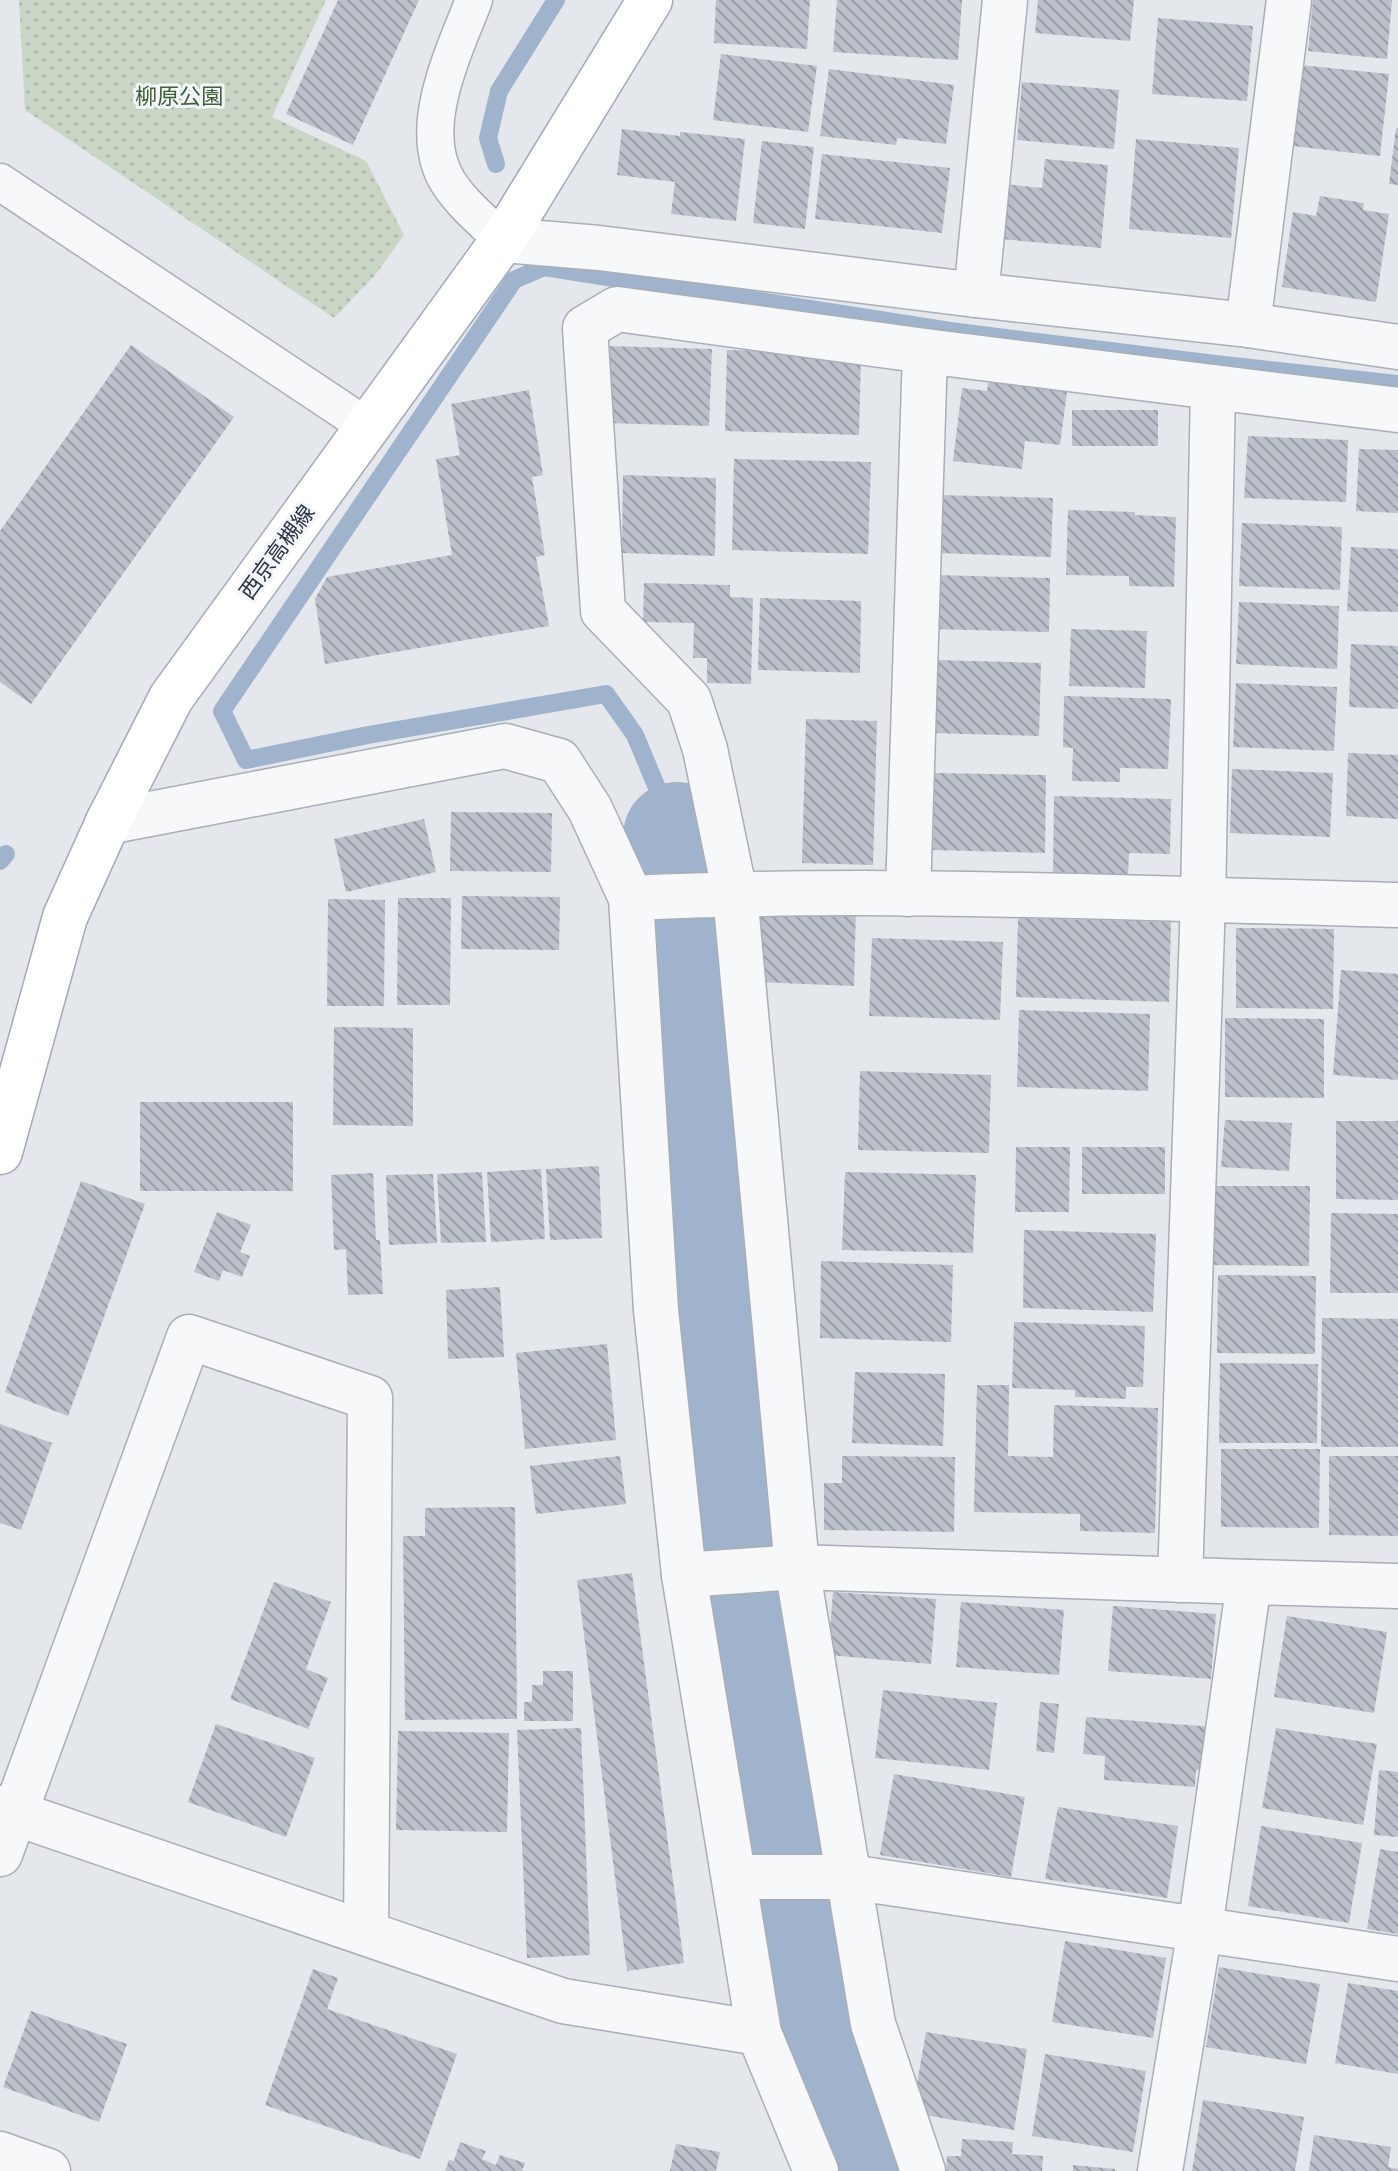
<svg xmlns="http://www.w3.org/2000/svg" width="1398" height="2171" viewBox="0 0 1398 2171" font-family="'Fira Sans Condensed','Noto Sans JP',sans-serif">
<defs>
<pattern id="park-dots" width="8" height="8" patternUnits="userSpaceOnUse" patternTransform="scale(2)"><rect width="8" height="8" fill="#c9d6c5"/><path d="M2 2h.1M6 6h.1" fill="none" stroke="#adb8ab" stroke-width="1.8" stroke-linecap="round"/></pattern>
<pattern id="building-back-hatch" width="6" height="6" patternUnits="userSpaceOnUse" patternTransform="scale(2)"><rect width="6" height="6" fill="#bbc0ca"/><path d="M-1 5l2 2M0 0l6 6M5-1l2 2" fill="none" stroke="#989da6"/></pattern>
</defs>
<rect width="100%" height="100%" fill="#e4e7ec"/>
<path fill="url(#park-dots)" d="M19 0H326L272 117 366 161 404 235 376 274 334 318 25 110Z"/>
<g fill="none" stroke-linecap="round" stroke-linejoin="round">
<g stroke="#9fb4cc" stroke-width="18">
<path d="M496 164 488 138 499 91 556 0"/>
<path d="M677 836 635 735 606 694 368 735 246 760 222 711 514 280 544 267 950 331 1215 364 1398 384"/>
<path d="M0 861 6 854"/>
</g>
<path stroke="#9fb4cc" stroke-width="108" d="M677 836 704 1042 733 1495 788 1908 873 2171"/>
</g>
<g fill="url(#building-back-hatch)">
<path d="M338 0H419L353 145 286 114Z"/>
<path d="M716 0H810L807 49 714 43Z"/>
<path d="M837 0H962L958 60 833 52Z"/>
<path d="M1038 0H1134L1130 41 1035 33Z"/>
<path d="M1313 0H1392L1387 59 1308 51Z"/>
<path d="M1158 18 1253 26 1247 101 1152 94Z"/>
<path d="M721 54 817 66 808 132 713 120Z"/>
<path d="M1300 65 1389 74 1380 156 1292 146Z"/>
<path d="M829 69 954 85 946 144 897 138 896 145 820 136Z"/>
<path d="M1022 82 1119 90 1114 149 1017 140Z"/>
<path d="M1396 128H1398V185L1389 184Z"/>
<path d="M622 129 680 136V132L745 139 736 221 671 214 675 182 617 175Z"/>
<path d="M1136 139 1239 148 1231 238 1129 229Z"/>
<path d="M762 141 814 147 805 229 753 223Z"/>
<path d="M822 154 950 168 942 233 815 219Z"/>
<path d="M1045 159 1108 165 1101 248 1000 239 1005 184 1042 188Z"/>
<path d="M1320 196 1364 203 1363 210 1389 214 1376 302 1282 287 1293 212 1316 216Z"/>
<path d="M131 345 234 417 31 704 0 682V531Z"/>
<path d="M606 346 712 349 709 426 604 423Z"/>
<path d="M727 350 861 353 859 435 725 431Z"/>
<path d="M990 374 1068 384 1060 445 1025 441 1022 469 953 461 962 388 987 391Z"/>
<path d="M529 390 543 475 532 477 545 555 536 557 549 626 325 664 315 599 327 577 452 555 436 459 460 455 451 404Z"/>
<rect x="1072" y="410" width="86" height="36"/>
<path d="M1248 436 1348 440 1346 502 1244 498Z"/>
<path d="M1359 449 1398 450V513L1356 511Z"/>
<path d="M734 459 871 462 868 554 732 550Z"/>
<path d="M623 475 716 478 715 556 622 553Z"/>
<path d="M938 495 1053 498 1051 557 937 553Z"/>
<path d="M1068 510 1135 512V515L1176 517 1174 587 1129 586V576L1066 575Z"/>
<path d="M1242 523 1342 527 1340 590 1239 586Z"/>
<path d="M1351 547 1398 549V612L1347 611Z"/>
<path d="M935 575 1050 578 1049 632 933 629Z"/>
<path d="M644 583 730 585V597L753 598 751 684 707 683V658H693L694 623 643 622Z"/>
<path d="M760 598 861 601 860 673 758 670Z"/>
<path d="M1239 602 1339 606 1337 669 1236 664Z"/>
<path d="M1071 629 1147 631 1145 688 1069 686Z"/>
<path d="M1351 644 1398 646V709L1349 707Z"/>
<path d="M934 660 1041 663 1039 736 932 733Z"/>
<path d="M1236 683 1337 687 1334 751 1233 747Z"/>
<path d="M1064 696 1171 699 1168 769 1120 768V782L1072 781 1073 748 1063 747Z"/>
<path d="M806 719 877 721 873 865 802 863Z"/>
<path d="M1348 753 1398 755V819L1346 816Z"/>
<path d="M1232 769 1333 773 1330 837 1230 833Z"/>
<path d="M935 773 1046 775 1045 853 933 850Z"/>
<path d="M1054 796 1171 799 1170 854 1129 853 1128 876 1053 874Z"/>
<path d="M451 812 552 813 551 872 450 871Z"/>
<path d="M424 819 436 872 346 892 334 839Z"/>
<path d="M462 896 560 897 559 950 461 949Z"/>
<path d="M398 898H451L450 1005H397Z"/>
<path d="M328 899 385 900 384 1006H327Z"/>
<path d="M757 904 856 907 854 986 754 982Z"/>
<path d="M1018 918 1171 922 1169 1002 1016 997Z"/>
<path d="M1236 928 1334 929 1333 1009 1236 1008Z"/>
<path d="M872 938 1003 942 1000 1020 869 1016Z"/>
<path d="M1341 970 1398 974V1080L1333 1075Z"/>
<path d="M1019 1010 1150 1014 1148 1091 1017 1087Z"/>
<path d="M1225 1018 1324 1019V1098L1225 1097Z"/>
<path d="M334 1027 413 1028V1126L333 1125Z"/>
<path d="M860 1071 991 1075 989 1153 858 1150Z"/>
<rect x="140" y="1102" width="153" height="89"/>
<path d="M1225 1120 1292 1123 1289 1171 1221 1167Z"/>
<path d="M1336 1121H1398V1200L1336 1199Z"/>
<path d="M1016 1147H1070L1069 1212H1015Z"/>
<rect x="1082" y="1147" width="83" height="47"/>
<path d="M599 1166 602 1238 550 1240 546 1169Z"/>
<path d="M541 1169 545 1239 491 1242 487 1172Z"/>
<path d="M482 1172 486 1242 441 1243 437 1174Z"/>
<path d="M845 1172 976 1175 973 1253 842 1250Z"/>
<path d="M373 1173 376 1240H380L383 1294 348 1295 346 1249 334 1250 331 1175Z"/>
<path d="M433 1174 437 1243 389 1245 386 1175Z"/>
<path d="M81 1181 145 1204 68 1416 5 1392Z"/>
<path d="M1212 1186H1310L1309 1266 1211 1265Z"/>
<path d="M217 1212 251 1225 240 1252 250 1256 242 1277 223 1270 219 1281 194 1272Z"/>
<path d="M1331 1213 1398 1214V1293H1330Z"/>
<path d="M1024 1230 1156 1234 1153 1312 1023 1308Z"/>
<path d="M821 1261 953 1265 951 1342 820 1338Z"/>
<path d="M1218 1275 1316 1276 1315 1354 1217 1353Z"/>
<path d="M500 1287 504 1357 448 1359 446 1290Z"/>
<path d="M1322 1318 1398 1319V1447H1321Z"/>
<path d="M1014 1322 1145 1326 1143 1387H1126V1399L1075 1397V1390L1012 1388Z"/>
<path d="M607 1344 616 1440 525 1449 516 1353Z"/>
<path d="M1220 1363 1318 1364 1317 1443H1219Z"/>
<path d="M855 1372 945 1374 943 1446 852 1443Z"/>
<path d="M977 1385H1009L1008 1456 1053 1457 1054 1405 1158 1408 1155 1533 1080 1531V1514L974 1512Z"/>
<path d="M0 1424 52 1443 21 1530 0 1523Z"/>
<path d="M1221 1449H1320L1319 1528 1221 1527Z"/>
<path d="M620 1456 626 1504 536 1514 530 1466Z"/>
<path d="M842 1456 955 1457 954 1532 824 1530V1483H842Z"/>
<path d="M1329 1456H1398V1536L1329 1535Z"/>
<path d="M515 1507 517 1719 405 1720 403 1536H425V1508Z"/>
<path d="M632 1573 684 1963 627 1971 577 1580Z"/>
<path d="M274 1582 331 1602 306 1669 328 1678 308 1729 230 1699Z"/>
<path d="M833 1592 936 1599 931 1664 828 1655Z"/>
<path d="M961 1602 1064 1610 1059 1675 956 1667Z"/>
<path d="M1113 1606 1216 1614 1211 1679 1108 1671Z"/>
<path d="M1287 1616 1387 1632 1374 1713 1274 1697Z"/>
<path d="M543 1671H573V1721H524V1702H532V1685H543Z"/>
<path d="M883 1690 997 1703 989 1770 875 1758Z"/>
<path d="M1040 1702 1059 1704 1054 1753 1036 1751Z"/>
<path d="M1086 1717 1213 1727 1209 1771 1196 1770 1195 1787 1104 1780 1105 1756 1083 1754Z"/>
<path d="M216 1724 315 1758 286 1837 188 1802Z"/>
<path d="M581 1728 590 1955 527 1958 517 1730Z"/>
<path d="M1276 1728 1377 1744 1363 1825 1262 1808Z"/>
<path d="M398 1731 509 1733 507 1832 396 1830Z"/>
<path d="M1379 1770 1398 1772V1837L1374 1835Z"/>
<path d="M894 1774 1025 1797 1011 1877 880 1855Z"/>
<path d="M1058 1807 1178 1826 1167 1898 1045 1879Z"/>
<path d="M1261 1826 1362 1843 1349 1923 1248 1906Z"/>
<path d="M1380 1849 1398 1852V1934L1367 1929Z"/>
<path d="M1065 1941 1166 1958 1153 2038 1052 2022Z"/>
<path d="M1219 1967 1320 1984 1306 2064 1206 2047Z"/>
<path d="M313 1969 338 1978 327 2009 457 2054 420 2159 265 2105Z"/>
<path d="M1348 1983 1398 1991V2074L1335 2063Z"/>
<path d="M31 2011 127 2044 99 2122 3 2087Z"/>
<path d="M926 2032 1027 2049 1014 2130 912 2113Z"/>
<path d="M1045 2054 1146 2071 1133 2152 1032 2136Z"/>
<path d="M1203 2100 1304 2117 1295 2171H1192Z"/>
<path d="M1314 2135 1391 2147 1388 2167 1398 2169V2171H1309Z"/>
<path d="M962 2139 1013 2142 1012 2154 1043 2156 1042 2171H946L947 2156H961Z"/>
<path d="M460 2142 486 2151 482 2159 496 2165 500 2155 525 2163 522 2171H445L449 2160 454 2161Z"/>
<path d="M676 2144 720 2152 716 2171H670Z"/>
<path d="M1073 2165 1115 2169V2171H1073Z"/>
</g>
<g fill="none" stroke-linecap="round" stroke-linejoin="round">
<defs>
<g id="service">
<path d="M474 0C454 52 415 129 448 182 462 204 484 222 503 240"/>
<path d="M0 182 368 427"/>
</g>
<g id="minor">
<path d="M503 240 599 248 976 295 1248 325 1398 347"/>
<path d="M976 295 1005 0"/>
<path d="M1248 325 1289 0"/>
<path d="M1213 387 1398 410"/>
<path d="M108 822 505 746 559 761 590 809 631 898 656 1310 684 1575 759 2033 816 2171"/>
<path d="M908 894 925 351 1213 387 1203 900 1180 1580"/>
<path d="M631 898C886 886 1143 899 1398 905"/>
<path d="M684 1575 797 1567 1249 1582"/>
<path d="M0 1808 563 2001 759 2033"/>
<path d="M0 1854 189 1337 370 1398 366 1933"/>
<path d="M734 1877H850L1398 1959"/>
<path d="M0 2154 48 2171"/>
<path d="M923 2171 873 2024 797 1567 735 894 705 749 689 700 603 611 585 328 617 309 925 351"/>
<path d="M1160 2171 1200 1929 1249 1582 1398 1586"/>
</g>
<path id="primary" d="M0 1152 65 917 108 822 171 698 503 240 650 0"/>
</defs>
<use href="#service" stroke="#a9aeb7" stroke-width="39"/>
<use href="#minor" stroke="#a9aeb7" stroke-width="47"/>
<use href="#primary" stroke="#a3abb8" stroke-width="47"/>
<use href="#service" stroke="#f7f8fa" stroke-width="36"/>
<use href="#minor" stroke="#f7f8fa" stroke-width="44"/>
<use href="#primary" stroke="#fff" stroke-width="44"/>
</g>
<g text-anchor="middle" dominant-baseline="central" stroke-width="6" stroke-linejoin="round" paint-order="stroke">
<g font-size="22" fill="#3f6138" stroke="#f4f6f9">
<text x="179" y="96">柳原公園</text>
</g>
<g font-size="22" fill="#2b3445" stroke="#f4f6f9">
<text transform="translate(277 552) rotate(-54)">西京高槻線</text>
</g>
</g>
</svg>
